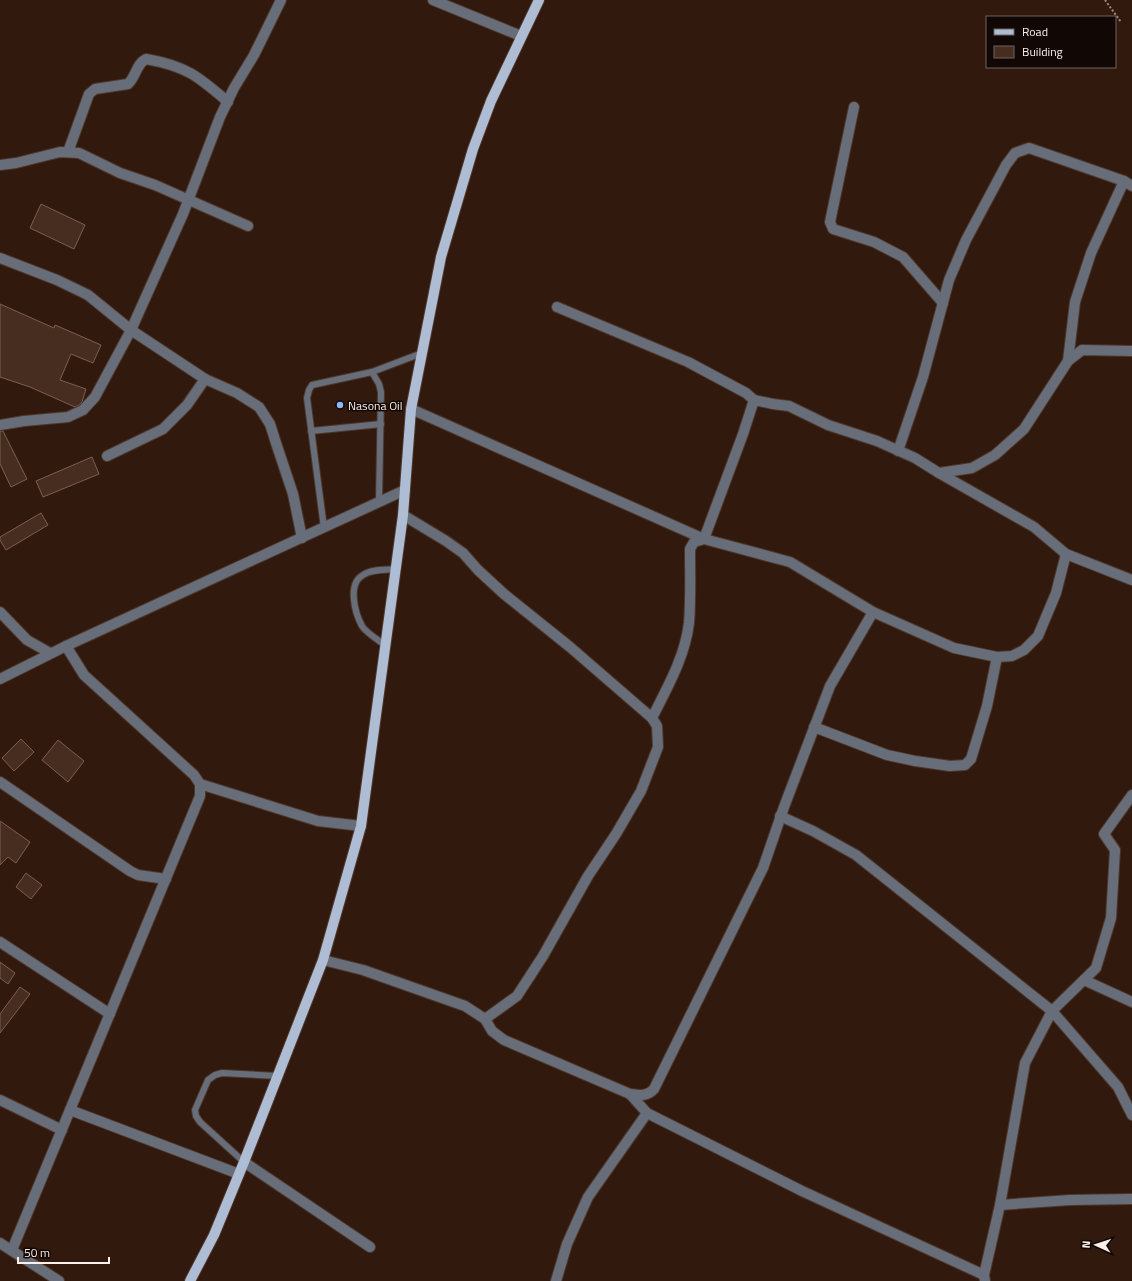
<svg xmlns="http://www.w3.org/2000/svg" width="1132" height="1281" viewBox="0 0 1132 1281" font-family="'Titillium Web',sans-serif">
<rect width="100%" height="100%" fill="#31190d"/>
<g fill="#462d20" stroke="#7c5f51">
<path d="M41 204 85 225 74 249 30 228Z"/>
<path d="M0 304 54 328 55 325 101 345 93 363 71 354 60 380 86 389 82 402 79 405 75 407 30 387 0 377Z"/>
<path d="M0 431H3L27 479 11 487 0 464Z"/>
<path d="M92 457 99 474 43 497 36 481Z"/>
<path d="M41 513 48 525 6 550 0 540V537Z"/>
<path d="M21 739 34 752 14 771 2 758Z"/>
<path d="M58 740 84 761 68 782 42 760Z"/>
<path d="M0 821 30 842 16 863 8 857 0 865Z"/>
<path d="M26 873 42 885 31 899 16 887Z"/>
<path d="M0 962 15 973 8 984 0 978Z"/>
<path d="M20 987 30 994 0 1033V1014Z"/>
</g>
<g fill="none" stroke-linecap="round" stroke-linejoin="round">
<defs>
<g id="lane">
<path d="M311 431 381 424"/>
<path d="M379 502 381 392 379 384 372 372 422 353"/>
<path d="M324 528 307 398 309 390 312 385 372 372"/>
<path d="M386 646C380 641 365 632 362 626 355 613 347 584 363 575 371 569 386 570 396 569"/>
<path d="M244 1162 200 1122 196 1116 195 1110 208 1080 215 1075 222 1073 278 1076"/>
</g>
<g id="street">
<path d="M433 0 521 36"/>
<path d="M854 107 830 222 833 229 874 242 903 257 943 303"/>
<path d="M68 152 89 94 95 89 128 84C136 77 136 64 146 59 186 66 198 76 228 102"/>
<path d="M0 165 16 163 60 152 79 153 120 173 155 185 248 226"/>
<path d="M0 258 57 280 88 295 131 330 205 379 237 393 259 407 270 424 276 443 293 494 302 538"/>
<path d="M557 307 688 362 746 393 754 400"/>
<path d="M1068 361 1075 302 1091 253 1124 181"/>
<path d="M411 409 704 539 790 562 873 612 954 648 997 657 1012 656 1024 650 1038 636 1056 593 1066 554"/>
<path d="M0 425 24 421 68 417 83 410 95 397 131 330 183 214 220 117 234 88 254 55 281 0"/>
<path d="M898 451 923 377 949 280 966 240 1006 165 1015 153 1029 148 1124 181 1132 186"/>
<path d="M107 456 163 429 187 405 205 379"/>
<path d="M939 473 1034 527 1066 554 1132 580"/>
<path d="M403 515 446 541 463 553 478 570 504 594 570 647 652 718 657 726 658 747 641 791 616 834 588 876 543 956 517 996 485 1019"/>
<path d="M0 612 27 640 50 653"/>
<path d="M0 679 66 646 405 490"/>
<path d="M652 718C667 688 685 657 689 623 691 599 690 573 690 549L694 542 704 539 743 434 754 400 773 404 789 406 828 425 877 441 915 458 939 473 972 468 995 455 1024 429 1068 361 1082 350 1132 351"/>
<path d="M814 727 887 755 915 761 950 766 965 765 971 759 987 706 997 657"/>
<path d="M0 782 130 871 138 875 166 879"/>
<path d="M200 784 318 821 361 826"/>
<path d="M780 816 813 831 856 855 1052 1011 1118 1087 1132 1115"/>
<path d="M0 942 110 1014"/>
<path d="M323 960 363 970 465 1006 485 1019 492 1031 504 1040 630 1094C639 1095 647 1097 654 1089L763 868 784 807 830 686 873 612"/>
<path d="M1084 980 1132 1002"/>
<path d="M630 1094 647 1113 802 1191 984 1275"/>
<path d="M0 1100 62 1130"/>
<path d="M70 1110 239 1174"/>
<path d="M244 1162 370 1247"/>
<path d="M1000 1205 1070 1200 1132 1199"/>
<path d="M0 1243 59 1281"/>
<path d="M12 1250 200 796V784L194 775 84 675 66 646"/>
<path d="M556 1281 567 1244 588 1197 647 1113"/>
<path d="M985 1281 984 1275 1000 1205 1025 1063 1052 1011 1096 968 1111 918 1115 850 1104 834 1132 795"/>
</g>
<path id="primary" d="M190 1281 214 1235 244 1162 323 960 361 826 403 515 411 409 441 257 473 149 491 101 539 0"/>
</defs>
<use href="#lane" stroke="#4e372c" stroke-width="8"/>
<use href="#street" stroke="#4e372c" stroke-width="12"/>
<use href="#primary" stroke="#4e372c" stroke-width="12"/>
<path stroke="#9e8b83" stroke-width="2" stroke-dasharray="2 2" stroke-linecap="butt" d="M1105 0 1121 22"/>
<use href="#lane" stroke="#676e79" stroke-width="6"/>
<use href="#street" stroke="#676e79" stroke-width="10"/>
<use href="#primary" stroke="#aebdd4" stroke-width="10"/>
</g>
<circle fill="#8eb8fd" stroke="#110704" stroke-width="1.5" cx="340" cy="405" r="4"/>
<g text-anchor="middle" dominant-baseline="central" stroke-width="3" stroke-linejoin="round" paint-order="stroke">
<g font-size="12" fill="#fdefe9" stroke="#110704" text-anchor="start">
<text x="348" y="405">Nasona Oil</text>
</g>
</g>
<rect x="986" y="16" width="130" height="52" fill="#110704" stroke="#6f6460"/>
<rect x="994" y="29" width="20" height="6" fill="#aebdd4" stroke="#6f6460"/>
<text x="1022" y="36" font-size="12" fill="#fdefe9">Road</text>
<rect x="994" y="46" width="20" height="12" fill="#462d20" stroke="#6f6460"/>
<text x="1022" y="56" font-size="12" fill="#fdefe9">Building</text>
<g transform="translate(1096 1245) rotate(273)" stroke="#110704" stroke-width="3" paint-order="stroke">
<path d="M0-3L7 15L0 10L-7 15Z" fill="#fdefe9"/>
<text y="-6" font-size="11" font-weight="bold" text-anchor="middle" fill="#fdefe9">N</text>
</g>
<path d="M18 1257v6h91v-6" fill="none" stroke="#fdefe9" stroke-width="2"/>
<text x="24" y="1257" font-size="12" fill="#fdefe9" stroke="#110704" stroke-width="3" paint-order="stroke">50 m</text>
</svg>
